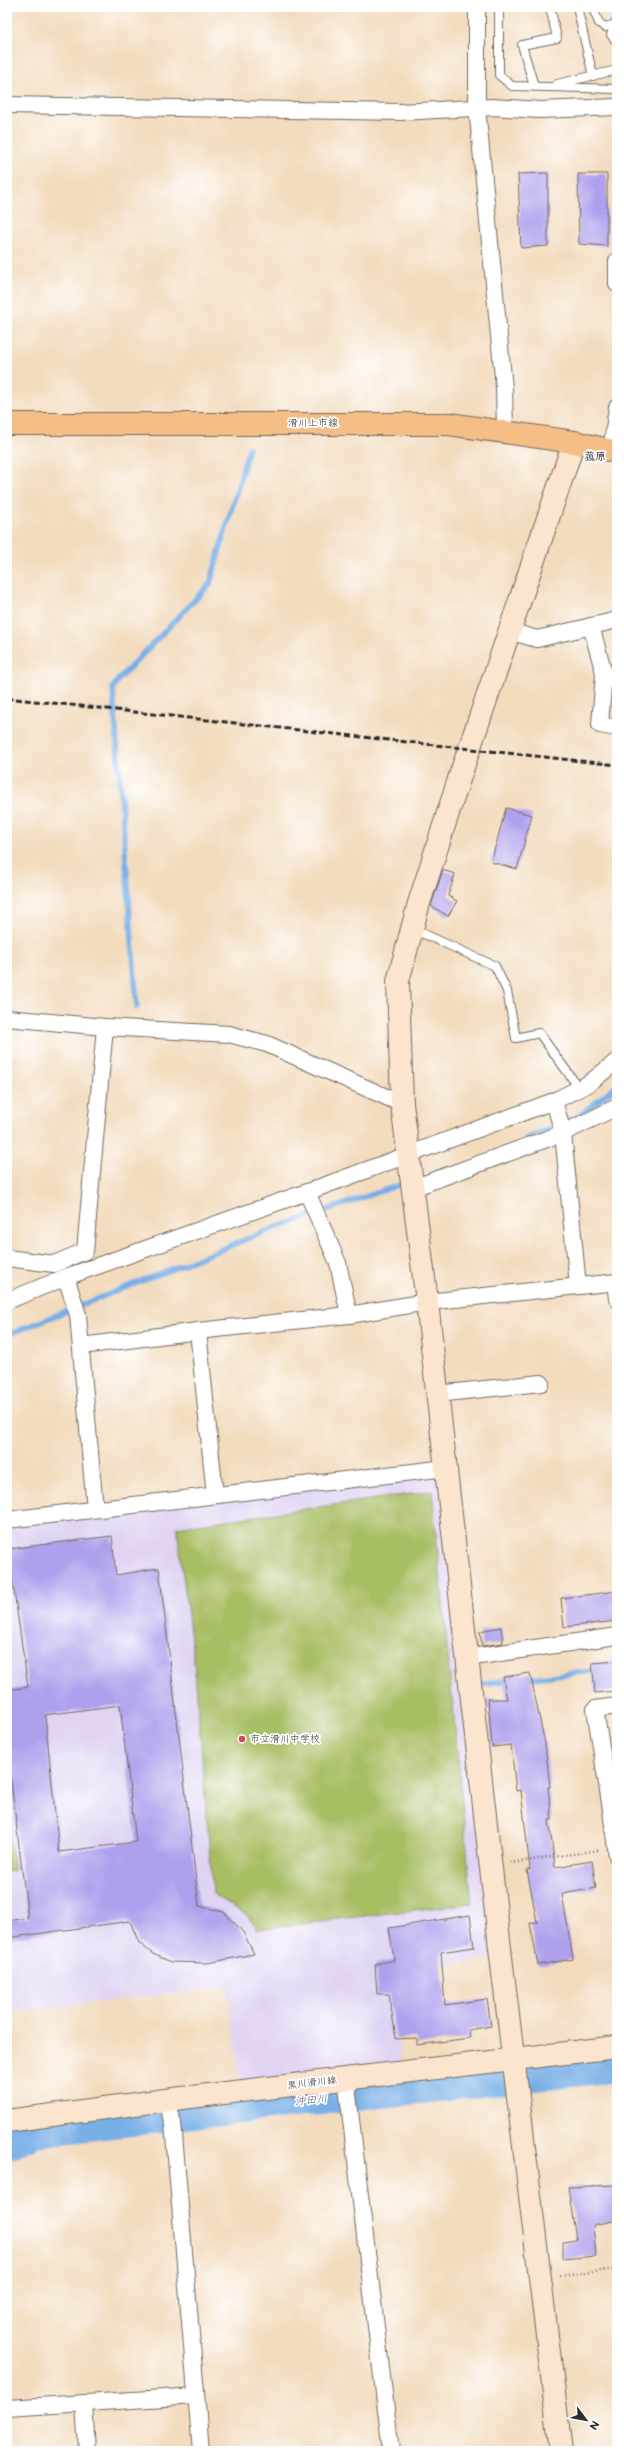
<svg xmlns="http://www.w3.org/2000/svg" width="624" height="2458" viewBox="0 0 624 2458" font-family="'Balsamiq Sans','Klee One',sans-serif">
<rect width="100%" height="100%" fill="#fff"/>
<filter id="ink" filterUnits="userSpaceOnUse"><feTurbulence type="fractalNoise" baseFrequency=".025" numOctaves="2"/><feDisplacementMap in="SourceGraphic" scale="8" xChannelSelector="R" yChannelSelector="G"/><feConvolveMatrix kernelMatrix="1 2 1 2 8 2 1 2 1" color-interpolation-filters="sRGB"/></filter>
<filter id="wash" filterUnits="userSpaceOnUse"><feTurbulence type="fractalNoise" baseFrequency=".012" numOctaves="4" result="noise"/><feDisplacementMap in="SourceGraphic" scale="16" xChannelSelector="R" yChannelSelector="G"/><feGaussianBlur stdDeviation="0.9" result="paint"/><feColorMatrix in="noise" values="0 0 0 0 0 0 0 0 0 0 0 0 0 0 0 0 0 1.4 0 .05"/><feComposite in="paint" operator="in"/></filter>
<g filter="url(#wash)">
<rect width="100%" height="100%" fill="#f3dbbd"/>
<path fill="#e1d4f3" d="M446 1468 501 1957 392 1971 401 2071 241 2092 227 1987 7 2013V1520Z"/>
<g fill="#a7be63" stroke="#697447">
<path d="M432 1491 472 1903 257 1929 247 1915 213 1894 195 1671 177 1527Z"/>
<path d="M7 1815 14 1871 7 1872Z"/>
</g>
<g fill="none" stroke-linecap="round" stroke-linejoin="round">
<g stroke="#78afe7" stroke-width="5.5">
<path d="M137 1007 113 688 118 680 210 584 249 448"/>
<path d="M527 1138 578 1117 617 1085"/>
<path d="M7 1335 272 1229 408 1182"/>
<path d="M523 1679 600 1670"/>
<path d="M480 1684 511 1680"/>
</g>
<path stroke="#78afe7" stroke-width="32" d="M7 2144 34 2131 617 2066"/>
</g>
<g id="blocks">
<g fill="#afa0ed" fill-rule="evenodd">
<path d="M548 173V246L521 248 518 174Z"/>
<path d="M578 174H607V246L579 244Z"/>
<path d="M506 808 532 815 517 869 491 862Z"/>
<path d="M443 870 455 874 448 896 457 901 448 916 431 906Z"/>
<path d="M112 1536 116 1575 159 1568 199 1906 224 1912 243 1932 254 1954 208 1963 171 1962 153 1954 139 1943 130 1921 7 1938V1921L28 1918 7 1750V1690L28 1687 8 1549ZM120 1705 136 1842 59 1852 45 1715Z"/>
<path d="M617 1591V1621L564 1627 561 1598Z"/>
<path d="M501 1627 503 1643 482 1646 480 1631Z"/>
<path d="M617 1661V1691L595 1693 592 1663Z"/>
<path d="M530 1673 545 1744 550 1787H548L552 1820H549L555 1867 592 1861 596 1888 562 1894 573 1959 538 1965 530 1923 537 1922 527 1870H530L521 1790 516 1791 511 1745 492 1747 488 1699H507L503 1677Z"/>
<path d="M470 1915 474 1947 441 1952 445 2005 487 1999 491 2026 469 2030 470 2038 417 2045V2038L396 2039 389 1994H377L375 1964 394 1960 389 1928Z"/>
<path d="M617 2185V2220L593 2225 596 2256 563 2259V2242L576 2240 568 2187Z"/>
</g>
</g>
</g>
<g filter="url(#ink)">
<use href="#blocks" fill-opacity="0" stroke="#71695e" stroke-width="1"/>
<g fill="none" stroke-linecap="round" stroke-linejoin="round">
<defs>
<g id="lane">
<path d="M499 7V75L512 86 617 89"/>
<path d="M577 7 593 76"/>
<path d="M596 7 594 11 599 23 605 27 617 24"/>
<path d="M615 7 617 9"/>
<path d="M616 21 611 35 617 42"/>
<path d="M557 84 617 70"/>
<path d="M534 86 522 45 557 38 550 7"/>
<path d="M413 929 495 966 507 991 516 1038 539 1033 579 1088"/>
</g>
<g id="street">
<path d="M477 7V107L504 388 505 431"/>
<path d="M7 105 400 112 493 107 540 110 617 107"/>
<path d="M617 261V284"/>
<path d="M611 451 617 407"/>
<path d="M591 626 604 673 600 725 617 728"/>
<path d="M509 631 537 639 617 620"/>
<path d="M7 1018 105 1027 229 1034 267 1044 402 1104"/>
<path d="M554 1101 563 1133 578 1286"/>
<path d="M413 1188 563 1133 617 1107"/>
<path d="M7 1258 54 1264 85 1251 105 1027"/>
<path d="M66 1277 78 1315 95 1509"/>
<path d="M615 1282 617 1299"/>
<path d="M7 1301 66 1277 307 1192 554 1101 588 1084 617 1061"/>
<path d="M349 1315 427 1302 617 1282"/>
<path d="M198 1331 349 1315 338 1263 307 1192"/>
<path d="M81 1346 198 1331 215 1495"/>
<path d="M437 1394 541 1383"/>
<path d="M7 1520 446 1468"/>
<path d="M466 1658 617 1636"/>
<path d="M617 1802 610 1803 617 1856"/>
<path d="M610 1803 595 1709 617 1706"/>
<path d="M346 2078 391 2451"/>
<path d="M165 2100 173 2123 201 2451"/>
<path d="M84 2403 87 2451"/>
<path d="M7 2408 196 2396"/>
</g>
<g id="secondary">
<path d="M7 2121 165 2100 617 2047"/>
<path d="M561 2451 501 1957 427 1302 402 1104 398 981 419 903 460 776 574 442"/>
</g>
<path id="primary" d="M7 424H449L574 442 617 452"/>
</defs>
<use href="#lane" stroke="#71695e" stroke-width="10"/>
<use href="#street" stroke="#71695e" stroke-width="18"/>
<use href="#secondary" stroke="#71695e" stroke-width="24"/>
<use href="#primary" stroke="#71695e" stroke-width="24"/>
<g stroke="#71695e" stroke-width="2.5" stroke-dasharray="1 3" stroke-linecap="butt">
<path d="M510 1863 600 1850"/>
<path d="M560 2276 617 2269"/>
</g>
<use href="#lane" stroke="#fff" stroke-width="8"/>
<use href="#street" stroke="#fff" stroke-width="16"/>
<use href="#secondary" stroke="#fbe5cf" stroke-width="22"/>
<use href="#primary" stroke="#f6be87" stroke-width="22"/>
<path stroke="#2b2b2b" stroke-width="3" stroke-dasharray="6 3" stroke-linecap="butt" d="M7 698 617 765"/>
</g>
</g>
<circle fill="#d1495b" stroke="#fff" stroke-width="1.5" cx="242" cy="1739" r="4"/>
<g text-anchor="middle" dominant-baseline="central" stroke-width="3.5" stroke-linejoin="round" paint-order="stroke">
<g font-size="10" fill="#2b2b2b" stroke="#fff">
<text x="313" y="423">滑川上市線</text>
<text transform="translate(312 2083) rotate(-7)">黒川滑川線</text>
</g>
<g font-size="10" fill="#2b2b2b" stroke="#fff" text-anchor="start">
<text x="250" y="1739">市立滑川中学校</text>
</g>
<g font-size="11" font-weight="bold" fill="#2b2b2b" stroke="#fff">
<text x="595" y="456">菰原</text>
</g>
<g font-size="11" font-style="italic" fill="#4a6076" stroke="#fff">
<text transform="translate(311 2100) rotate(-6)">沖田川</text>
</g>
</g>
<rect width="624" height="2458" fill="none" stroke="#fff" stroke-width="24"/>
<g transform="translate(586 2420) rotate(122)" stroke="#ffffff" stroke-width="3" paint-order="stroke">
<path d="M0-3L7 15L0 10L-7 15Z" fill="#2b2b2b"/>
<text y="-6" font-size="11" font-weight="bold" text-anchor="middle" fill="#2b2b2b">N</text>
</g>
</svg>
